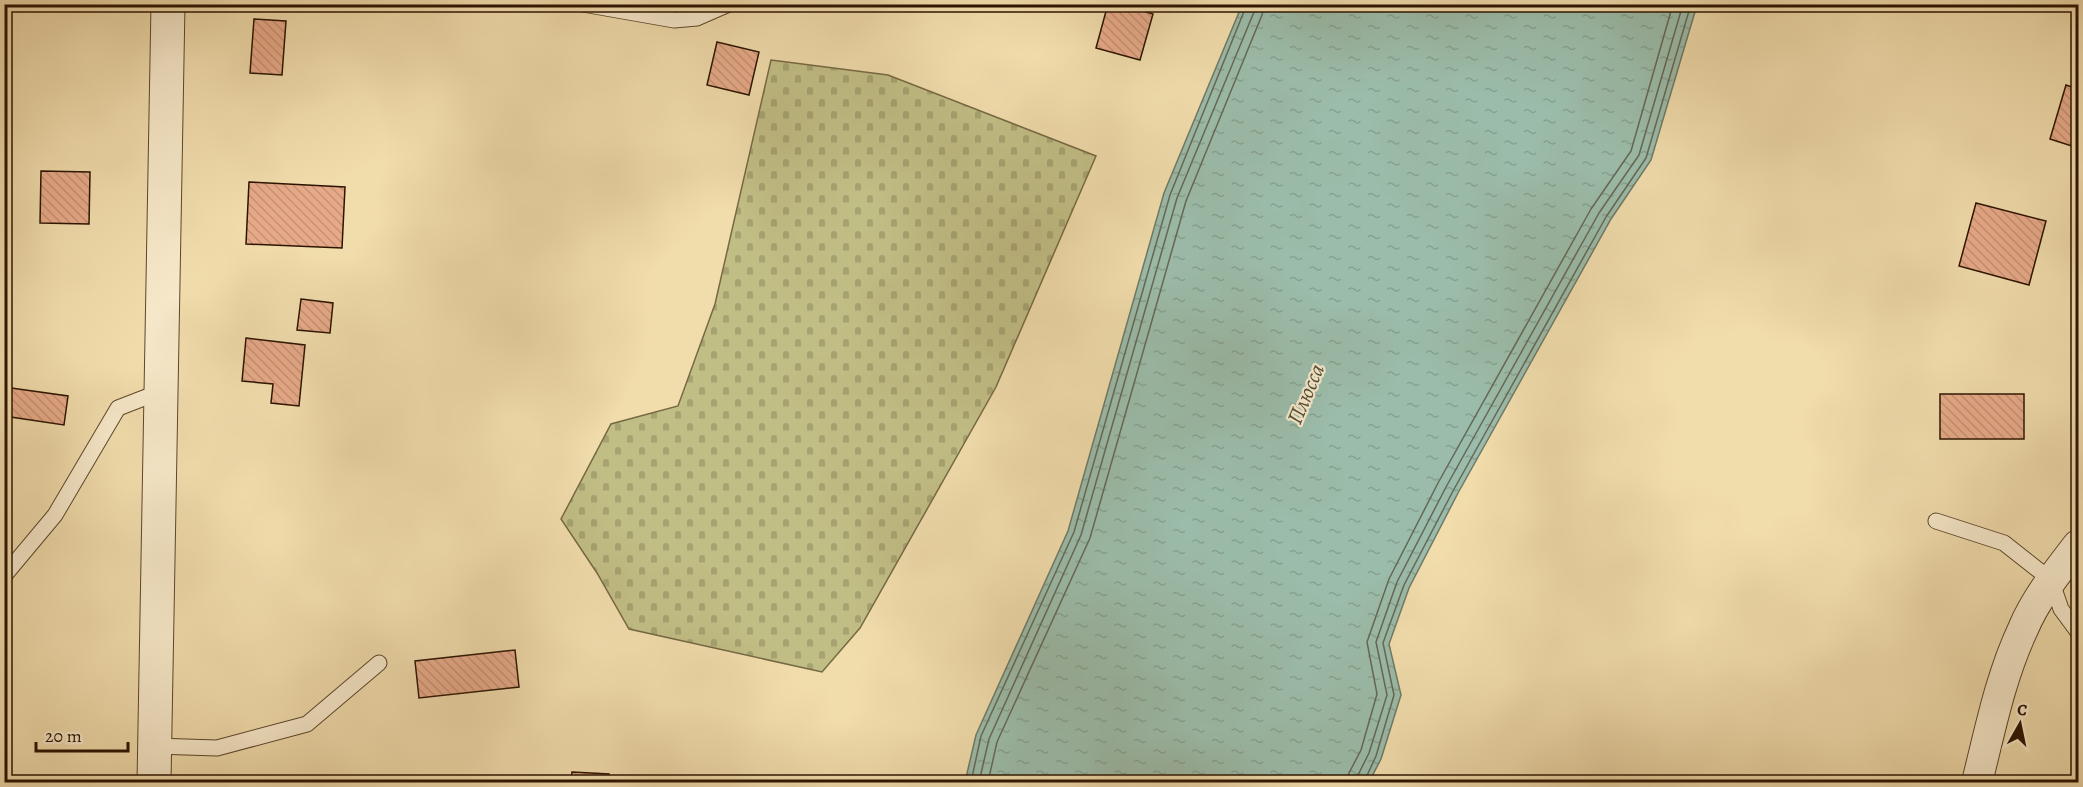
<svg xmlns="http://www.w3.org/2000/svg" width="2083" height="787" viewBox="0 0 2083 787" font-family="Alegreya,serif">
<defs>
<pattern id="cemetery-stones" width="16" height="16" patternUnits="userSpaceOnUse" patternTransform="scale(1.5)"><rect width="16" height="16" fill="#c1be85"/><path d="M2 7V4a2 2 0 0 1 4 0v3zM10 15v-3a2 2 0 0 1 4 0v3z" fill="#a6a271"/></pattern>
<pattern id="water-ripples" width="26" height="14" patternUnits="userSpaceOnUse" patternTransform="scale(1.5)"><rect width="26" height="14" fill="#9bbcaa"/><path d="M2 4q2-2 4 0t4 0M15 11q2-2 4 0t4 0" fill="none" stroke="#86a190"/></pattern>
<pattern id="building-back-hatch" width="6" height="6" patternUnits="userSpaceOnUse" patternTransform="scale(1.5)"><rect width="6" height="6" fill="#e7aa89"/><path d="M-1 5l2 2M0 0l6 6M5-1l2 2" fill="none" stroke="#c69174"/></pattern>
</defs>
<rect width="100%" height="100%" fill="#f1dcac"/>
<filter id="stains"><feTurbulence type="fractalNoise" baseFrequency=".00333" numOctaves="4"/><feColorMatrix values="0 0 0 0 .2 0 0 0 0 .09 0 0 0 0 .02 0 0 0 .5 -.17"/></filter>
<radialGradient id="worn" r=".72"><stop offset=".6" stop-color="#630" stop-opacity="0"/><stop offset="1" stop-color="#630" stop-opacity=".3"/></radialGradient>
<path fill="url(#cemetery-stones)" stroke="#766943" stroke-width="1.5" d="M771 60 888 75 1096 156 996 387 860 628 822 672 629 629 597 573 561 519 611 424 678 406 715 304Z"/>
<path fill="url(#water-ripples)" stroke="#6f7966" stroke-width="1.5" d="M1242 5H1697L1651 160 1611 219 1458 493 1409 588 1389 644 1401 695 1381 759 1369 782H965L976 735 1068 531 1164 193Z"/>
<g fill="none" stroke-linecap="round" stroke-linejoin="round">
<g stroke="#646856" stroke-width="1.5">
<path d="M971 782 981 736 1074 532 1170 195 1247 4"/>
<path d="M979 782 989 739 1081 535 1177 198 1254 12 1255 4"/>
<path d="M988 782 997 742 1090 538 1186 201 1262 15 1264 4"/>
<path d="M1347 782 1349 773 1361 750 1377 694 1367 642 1389 579 1438 483 1591 209 1631 151 1673 4"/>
<path d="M1356 782 1358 775 1369 753 1387 695 1376 642 1397 582 1446 487 1599 213 1639 155 1683 4"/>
<path d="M1364 782 1376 756 1394 695 1383 643 1404 585 1453 491 1606 217 1646 158 1691 4"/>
</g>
</g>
<g fill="url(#building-back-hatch)" stroke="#2c1401" stroke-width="1.5">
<rect x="48" y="4" width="54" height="6"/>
<path d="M1108 4H1121L1153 14 1140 60 1096 48Z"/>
<path d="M254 19 286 21 282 75 250 73Z"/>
<path d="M717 42 759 52 749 95 707 85Z"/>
<path d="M2066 85 2078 89V148L2050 139Z"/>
<path d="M41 171 90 172 89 224 40 223Z"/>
<path d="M249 182 345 187 342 248 246 244Z"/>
<path d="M1976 203 2046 221 2029 285 1959 266Z"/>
<path d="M301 299 333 303 330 333 297 330Z"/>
<path d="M246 338 305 345 299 406 271 403 273 384 242 381Z"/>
<path d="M4 387 68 396 64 425 4 416Z"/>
<rect x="1940" y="394" width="84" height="45"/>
<path d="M515 650 519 687 419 698 415 661Z"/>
<path d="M572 772 609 774V782H571Z"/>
</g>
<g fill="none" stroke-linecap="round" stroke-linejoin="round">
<defs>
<g id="service">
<path d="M583 4 674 20 697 18 729 4"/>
<path d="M1936 521 2004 543 2051 580 2061 609 2078 632"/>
<path d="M4 576 55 515 118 408 162 391"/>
<path d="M154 746 217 748 307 724 379 663"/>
</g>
<path id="minor" d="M1977 782C1990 731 2000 678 2023 629 2036 598 2058 571 2078 545"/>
<path id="tertiary" d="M154 782 168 4"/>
</defs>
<use href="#service" stroke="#5d462c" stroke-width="17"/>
<use href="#minor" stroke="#5d462c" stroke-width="32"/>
<use href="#tertiary" stroke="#5d462c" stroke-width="35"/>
<use href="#service" stroke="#f6e8c9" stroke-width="15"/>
<use href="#minor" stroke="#f6e8c9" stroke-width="30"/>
<use href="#tertiary" stroke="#f6e8c9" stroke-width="33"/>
</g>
<g text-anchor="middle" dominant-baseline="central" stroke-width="4.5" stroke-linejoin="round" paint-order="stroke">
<g font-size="22" font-style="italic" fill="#534f3c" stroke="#f6e8c9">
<text transform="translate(1306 394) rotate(-67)">Плюсса</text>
</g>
</g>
<rect width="2083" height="787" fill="none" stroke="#f1dcac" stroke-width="24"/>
<rect x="6" y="6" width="2071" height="775" fill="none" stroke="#2c1401" stroke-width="3"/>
<rect x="12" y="12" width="2059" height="763" fill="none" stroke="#2c1401" stroke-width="1.5"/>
<g transform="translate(2020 724) rotate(9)" stroke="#f6e8c9" stroke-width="4.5" paint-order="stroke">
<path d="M0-4.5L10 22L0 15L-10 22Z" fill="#2c1401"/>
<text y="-9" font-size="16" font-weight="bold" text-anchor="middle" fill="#2c1401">С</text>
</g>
<path d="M36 742v9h92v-9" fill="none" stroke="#2c1401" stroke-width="3"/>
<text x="45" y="742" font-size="18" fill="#2c1401" stroke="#f6e8c9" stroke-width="4.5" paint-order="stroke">20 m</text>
<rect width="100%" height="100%" filter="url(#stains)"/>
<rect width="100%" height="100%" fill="url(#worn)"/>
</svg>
